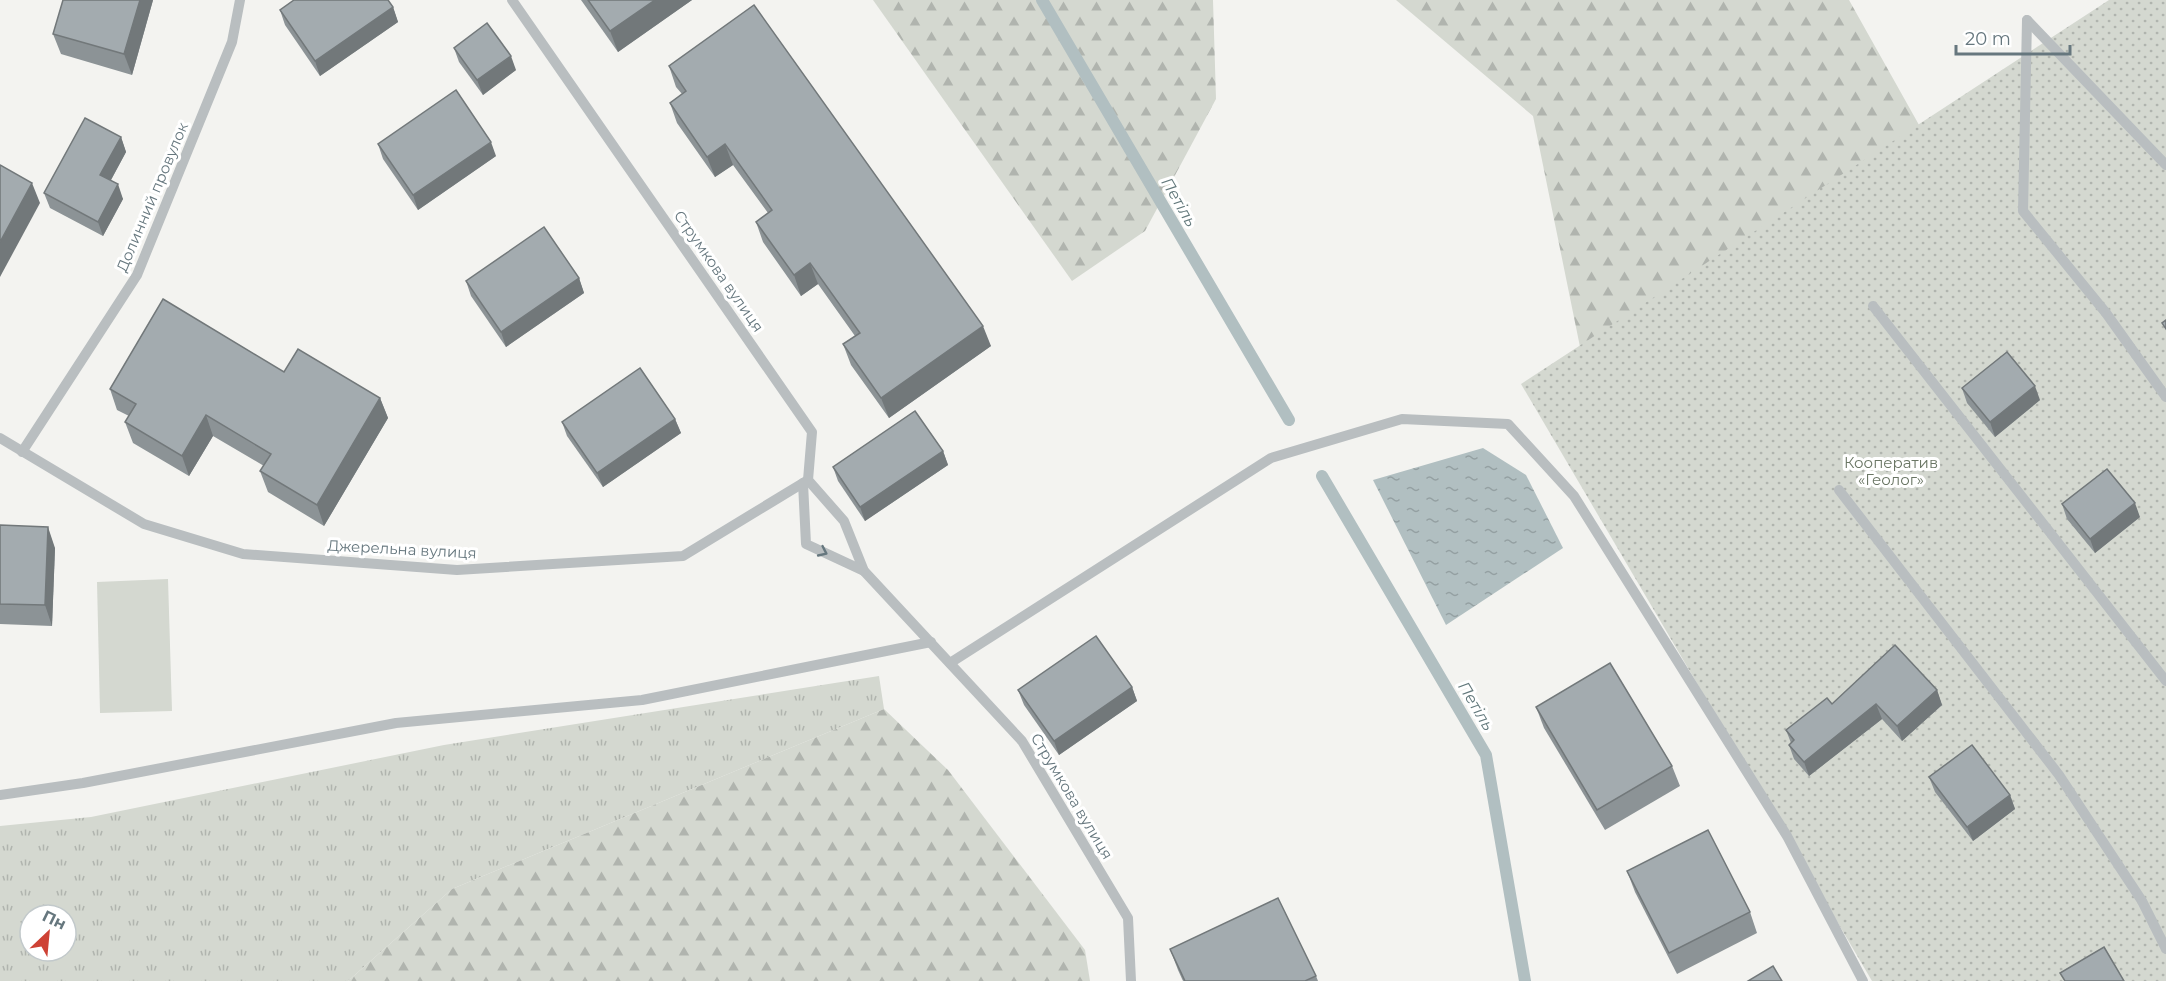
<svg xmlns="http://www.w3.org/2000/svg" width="2166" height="981" viewBox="0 0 2166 981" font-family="Montserrat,sans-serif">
<defs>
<pattern id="grass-tufts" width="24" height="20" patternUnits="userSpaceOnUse" patternTransform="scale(1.5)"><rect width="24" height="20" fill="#d4d8d0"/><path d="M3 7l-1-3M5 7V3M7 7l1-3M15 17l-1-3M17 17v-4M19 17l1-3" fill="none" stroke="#b0b4ae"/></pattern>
<pattern id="forest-firs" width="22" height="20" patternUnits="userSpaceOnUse" patternTransform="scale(1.5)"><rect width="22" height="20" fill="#d4d8d0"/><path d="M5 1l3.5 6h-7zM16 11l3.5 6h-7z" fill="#b0b4ae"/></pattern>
<pattern id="garden-dots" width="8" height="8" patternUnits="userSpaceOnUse" patternTransform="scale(1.5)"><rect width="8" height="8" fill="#d4d8d0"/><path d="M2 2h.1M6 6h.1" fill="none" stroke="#b0b4ae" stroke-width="1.8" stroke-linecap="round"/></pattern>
<pattern id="water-ripples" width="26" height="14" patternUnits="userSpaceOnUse" patternTransform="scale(1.5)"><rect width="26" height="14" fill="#b1bfc1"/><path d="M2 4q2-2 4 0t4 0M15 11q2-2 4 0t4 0" fill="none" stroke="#94a0a2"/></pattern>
</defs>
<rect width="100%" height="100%" fill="#f3f3f0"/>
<path fill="url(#grass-tufts)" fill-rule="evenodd" d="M879 676 884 709 452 889 348 981H0V826L91 817 444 745ZM30 915H66V951H30Z"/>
<g fill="url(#forest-firs)">
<path d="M873 0H1213L1216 99 1145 231 1072 281Z"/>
<path d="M1396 0H1849L2016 298 1589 391 1533 116Z"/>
<path d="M884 709 948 770 1085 950 1090 981H348L452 889Z"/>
</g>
<path fill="#d4d8d0" d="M168 579 172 711 100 713 97 582Z"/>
<path fill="url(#garden-dots)" d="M2109 0H2166V981H1872L1521 384Z"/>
<path fill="url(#water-ripples)" d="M1483 448 1526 475 1563 548 1446 625 1373 480Z"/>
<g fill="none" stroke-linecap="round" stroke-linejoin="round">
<g stroke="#b1bfc1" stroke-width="12">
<path d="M1042 0 1289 420"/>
<path d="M1322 476 1486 755 1525 981"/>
</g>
<g stroke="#b9bec0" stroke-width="10">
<path d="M512 0 812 432 808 480 844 521 864 571 1022 741 1128 918 1131 981"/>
<path d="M2027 20 2023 211 2106 313 2166 397"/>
<path d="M2027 20 2166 165"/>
<path d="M1873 306 2166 681"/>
<path d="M0 438 144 524 243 554 457 570 683 556 808 480"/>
<path d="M22 452 137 275 232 42 240 0"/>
<path d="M803 483 806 544 864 571"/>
<path d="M1839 490 2059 775 2142 901 2166 949"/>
<path d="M950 663 1271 458 1402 419 1508 424 1574 496 1787 836 1863 981"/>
<path d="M0 795 83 783 396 723 642 700 931 642"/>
</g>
</g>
<g fill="#8c9396">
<path d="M153 0 132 75 61 54 53 34Z"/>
<path d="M581 0H692L618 52Z"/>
<path d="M393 7 398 22 320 76 285 25 280 10Z"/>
<path d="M454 48 516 70 483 95 459 62Z"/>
<path d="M669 66 991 346 889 418 851 365 843 344 855 336 818 284 801 296 763 242 756 222 768 213 733 165 715 177 677 123 670 103 682 94 676 87Z"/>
<path d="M121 137 126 152 111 180 123 199 103 236 50 208 44 193Z"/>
<path d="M378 144 496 156 418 210 383 159Z"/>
<path d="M579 278 584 293 506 347 471 296 466 281Z"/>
<path d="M284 372 380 398 388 418 324 526 268 492 260 471 264 466 213 436 189 476 133 443 125 422 129 416 117 410 110 389Z"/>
<path d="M1962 388 2040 400 1995 437 1967 403Z"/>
<path d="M675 419 681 433 603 487 567 436 562 422Z"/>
<path d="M943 451 948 465 865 521 838 481 833 467Z"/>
<path d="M2062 504 2140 517 2095 553 2067 519Z"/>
<path d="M0 525 55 548 52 626 0 624Z"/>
<path d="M1132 687 1137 701 1059 755 1024 705 1018 690Z"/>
<path d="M1937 690 1942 705 1902 741 1882 719 1809 776 1794 759 1789 745 1791 743 1786 730 1832 704Z"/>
<path d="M1536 707 1672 766 1680 786 1605 830 1544 728Z"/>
<path d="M1929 777 2010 795 2015 809 1973 841 1935 792Z"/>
<path d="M1627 871 1750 912 1757 933 1677 974 1635 892Z"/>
<path d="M1170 949 1316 976 1318 981H1183L1178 970Z"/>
</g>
<g fill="#72787a">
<path d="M140 0H153L132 75 124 54Z"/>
<path d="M655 0H692L618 52 610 31Z"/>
<path d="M393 7 398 22 320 76 315 61Z"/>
<path d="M511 56 516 70 483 95 477 80Z"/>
<path d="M121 137 126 152 106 189 100 175Z"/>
<path d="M491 142 496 156 418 210 413 195Z"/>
<path d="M725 144 733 165 715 177 707 157Z"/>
<path d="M32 183 40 203 0 277V242Z"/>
<path d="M118 184 123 199 103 236 98 222Z"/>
<path d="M810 263 818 284 801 296 794 275Z"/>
<path d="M579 278 584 293 506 347 501 332Z"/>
<path d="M983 326 991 346 889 418 881 398Z"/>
<path d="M2035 386 2040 400 1995 437 1990 422Z"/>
<path d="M380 398 388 418 324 526 317 505Z"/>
<path d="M206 415 213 436 189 476 182 456Z"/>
<path d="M675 419 681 433 603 487 597 473Z"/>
<path d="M943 451 948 465 865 521 860 507Z"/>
<path d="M2135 503 2140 517 2095 553 2090 539Z"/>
<path d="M48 527 55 548 52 626 45 605Z"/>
<path d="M1132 687 1137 701 1059 755 1054 741Z"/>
<path d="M1937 690 1942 705 1902 741 1897 726Z"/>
<path d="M1876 704 1882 719 1809 776 1804 762Z"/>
<path d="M2010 795 2015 809 1973 841 1967 827Z"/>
</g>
<g fill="#a3abaf" stroke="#72787a" stroke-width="1.5">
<path d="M63 0H140L124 54 53 34Z"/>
<path d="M294 0H388L393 7 315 61 280 10Z"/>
<path d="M588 0H655L610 31Z"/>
<path d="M754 5 983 326 881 398 843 344 860 333 810 263 794 275 756 222 772 210 725 144 707 157 670 103 686 91 669 66Z"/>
<path d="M487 23 511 56 477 80 454 48Z"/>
<path d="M456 90 491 142 413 195 378 144Z"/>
<path d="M85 118 121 137 100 175 118 184 98 222 44 193Z"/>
<path d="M0 165 32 183 0 242Z"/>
<path d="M544 227 579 278 501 332 466 281Z"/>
<path d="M163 299 284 372 298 349 380 398 317 505 260 471 271 454 206 415 182 456 125 422 136 404 110 389Z"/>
<path d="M2166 320V329L2162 323Z"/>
<path d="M2007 352 2035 386 1990 422 1962 388Z"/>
<path d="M640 368 675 419 597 473 562 422Z"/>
<path d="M915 411 943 451 860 507 833 467Z"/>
<path d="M2107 469 2135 503 2090 539 2062 504Z"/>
<path d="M0 525 48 527 45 605 0 604Z"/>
<path d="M1096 636 1132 687 1054 741 1018 690Z"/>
<path d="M1895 645 1937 690 1897 726 1876 704 1804 762 1789 745 1794 740 1786 730 1827 698 1832 704Z"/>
<path d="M1610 663 1672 766 1597 810 1536 707Z"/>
<path d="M1972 745 2010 795 1967 827 1929 777Z"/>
<path d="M1708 830 1750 912 1669 953 1627 871Z"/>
<path d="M1278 898 1316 976 1305 981H1185L1170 949Z"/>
<path d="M2104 947 2124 981H2065L2060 973Z"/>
<path d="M1773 966 1782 981H1748Z"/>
</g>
<defs><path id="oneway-chevron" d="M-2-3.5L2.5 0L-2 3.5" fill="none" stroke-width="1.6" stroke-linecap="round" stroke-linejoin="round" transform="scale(1.5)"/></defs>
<use stroke="#66777e" href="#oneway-chevron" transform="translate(823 552) rotate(25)"/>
<g text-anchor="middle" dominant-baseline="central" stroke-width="6" stroke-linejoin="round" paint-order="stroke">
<g font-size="15" fill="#66777e" stroke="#fff">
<text transform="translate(152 197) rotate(-67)">Долинний провулок</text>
<text transform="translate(719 271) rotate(55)">Струмкова вулиця</text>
<text transform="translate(402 549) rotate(3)">Джерельна вулиця</text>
<text transform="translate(1072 796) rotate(59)">Струмкова вулиця</text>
</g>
<g font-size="15" fill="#6a7664" stroke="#fff">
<text x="1891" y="462">Кооператив<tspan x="1891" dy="17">«Геолог»</tspan></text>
</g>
<g font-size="16" font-style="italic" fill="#62787b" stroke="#fff">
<text transform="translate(1179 202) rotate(60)">Петіль</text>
<text transform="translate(1476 706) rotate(59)">Петіль</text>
</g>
</g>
<g transform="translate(48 933) rotate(26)"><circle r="28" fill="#ffffff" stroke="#c2c9cb" stroke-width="1.5"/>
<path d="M0-4.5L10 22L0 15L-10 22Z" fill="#ce4235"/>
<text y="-9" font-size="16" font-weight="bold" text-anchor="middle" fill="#66777e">Пн</text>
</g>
<path d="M1956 45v9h114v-9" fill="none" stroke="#66777e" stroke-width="3"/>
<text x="1965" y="45" font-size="18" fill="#66777e" stroke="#ffffff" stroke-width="4.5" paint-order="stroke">20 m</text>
</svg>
